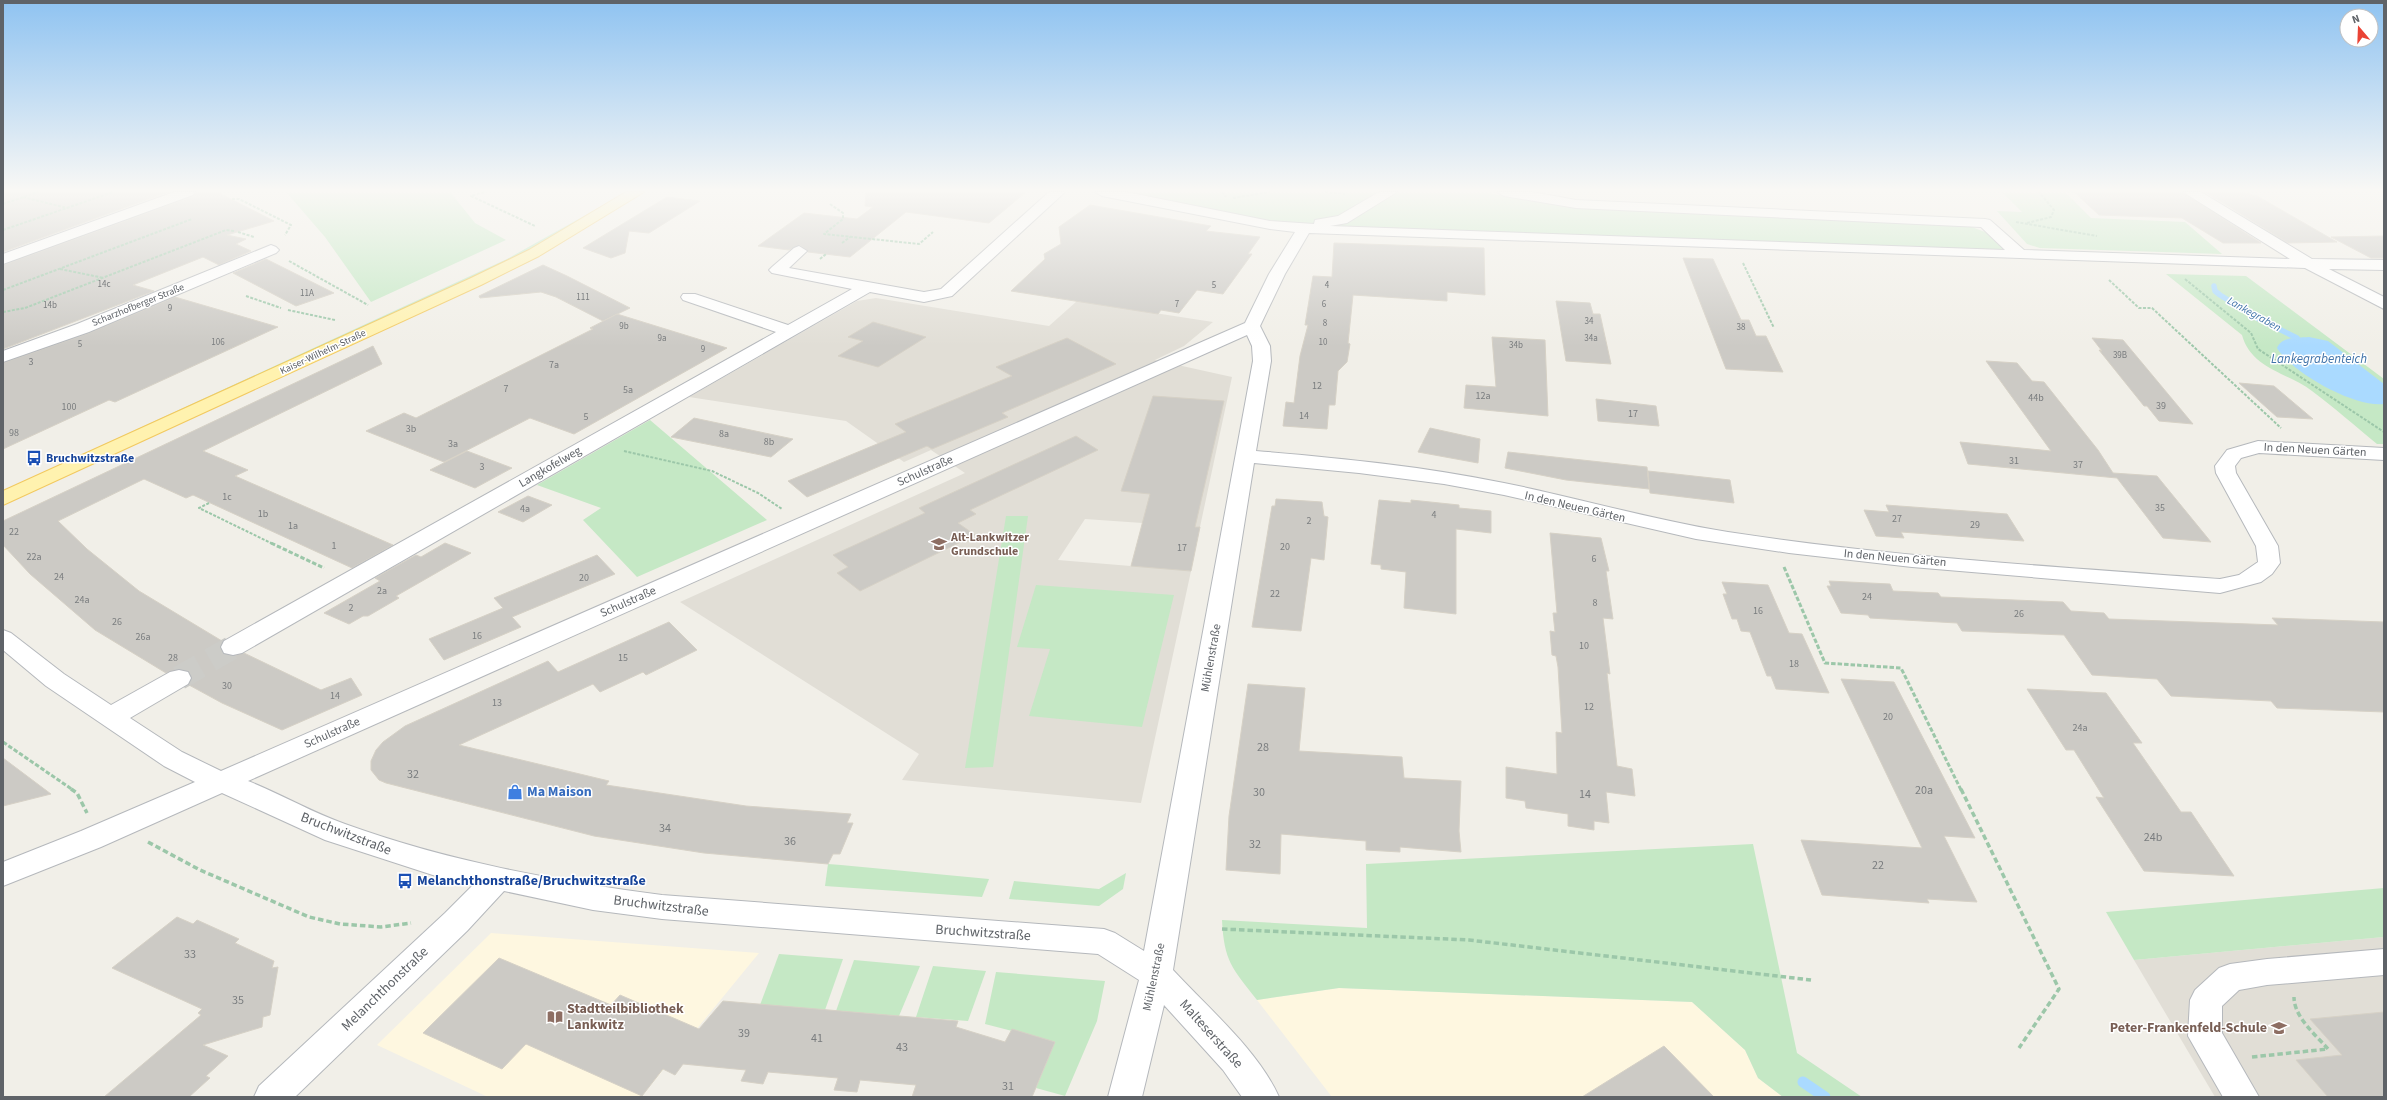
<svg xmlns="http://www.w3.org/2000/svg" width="2387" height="1100" viewBox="0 0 2387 1100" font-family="'Source Sans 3',sans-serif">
<rect width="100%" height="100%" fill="#f1efe8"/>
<g fill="#fef7e0">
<path d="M491 933 759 953 641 1097H488L377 1045Z"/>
<path d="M1339 988 1692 1002 1745 1050 1758 1078 1783 1097H1332L1257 1000Z"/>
</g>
<g fill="#e1ded6">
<path d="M876 298 1049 326 1077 301 1213 322 1184 346 1155 360 1232 377 1200 527 1085 519 1058 560 1191 571 1141 803 902 780 919 754 680 602 965 473 931 450 904 462 846 421 689 397 857 301Z"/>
<path d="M2384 937V1097H2215L2134 960Z"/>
</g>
<g fill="#c5e8c5">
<path d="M287 193H451L475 223 506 240 371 302 325 237Z"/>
<path d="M625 193H629L525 253 457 286 10 491 7 489 507 259Z"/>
<path d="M1122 193H1489L1542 203 1578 207 1966 225 1988 233 2006 250 1339 228 1279 222Z"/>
<path d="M2003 193H2066L2091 218 2185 222 2222 254 2040 248 2027 244 1997 211 2022 212Z"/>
<path d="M2166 274 2246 276 2384 379V444H2377C2355 426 2335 408 2312 391 2289 373 2251 369 2242 335Z"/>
<path d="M650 420 767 520 637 577 583 520 601 508 537 485Z"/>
<path d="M1006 516H1028L993 767 965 768Z"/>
<path d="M1036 585 1174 595 1142 727 1029 716 1050 649 1017 647Z"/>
<path d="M1753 844 1797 1053 1862 1097H1783L1758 1078 1745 1050 1692 1002 1339 988 1257 1000C1232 968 1224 961 1222 920L1367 928 1366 864Z"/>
<path d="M828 864 841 865 989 879 982 897 825 886Z"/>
<path d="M1126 873 1123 889 1099 906 1009 899 1014 881 1099 889Z"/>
<path d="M2384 888V937L2134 960 2106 912Z"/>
<path d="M779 954 843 959 825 1010 760 1005Z"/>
<path d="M854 960 920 966 899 1016 836 1011Z"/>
<path d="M933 966 986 971 968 1021 916 1017Z"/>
<path d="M996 972 1105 981 1097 1021 1065 1096 1036 1088 1055 1042 985 1024Z"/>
</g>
<path fill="#aadaff" d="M2309 337 2328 341 2384 384V404C2355 408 2292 373 2277 348 2282 336 2298 338 2309 337Z"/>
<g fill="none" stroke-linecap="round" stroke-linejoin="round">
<path stroke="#aadaff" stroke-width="5.5" d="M2214 286 2215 291 2220 295 2257 318 2297 338"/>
<path stroke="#aadaff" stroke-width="11" d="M1803 1082 1825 1097"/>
</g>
<g fill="#cccac5" stroke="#d6d1c6">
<path d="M3 192H168L3 252Z"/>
<path d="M196 192H217L274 221 227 235 246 239 236 244 251 251 219 265 203 257 133 285 154 291 3 349V265L194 196Z"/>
<path d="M866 192H1026L989 223 906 212 850 257 808 252 800 245 789 250 758 246 804 213 857 219 873 207 865 206Z"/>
<path d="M2074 192H2182L2261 243H2223L2182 218 2099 215Z"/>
<path d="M2205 192 2245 193 2257 196 2337 242 2288 243Z"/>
<path d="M667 197 700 201 649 233 629 231 625 253 611 258 583 248Z"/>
<path d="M1090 205 1211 226 1206 231 1260 237 1248 254H1252L1223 294 1197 290 1179 313 1161 310 1158 314 1011 291 1045 259 1044 254 1061 244 1059 227Z"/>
<path d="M2384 236V258H2371L2331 237Z"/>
<path d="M1334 243 1484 248 1485 295 1447 292V301L1353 295 1348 343 1350 344 1347 362 1338 371 1335 405H1329L1327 429 1283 426 1286 402 1294 403 1300 356 1308 325H1305L1313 276 1332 277Z"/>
<path d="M1683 258 1713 259 1741 320H1749L1756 336H1766L1783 372 1726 369Z"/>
<path d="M266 259 334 293 296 306 233 273Z"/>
<path d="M543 265 567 276 630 308 603 321 556 297 541 292 480 298 479 296Z"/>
<path d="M175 297 278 327 115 402 109 400 3 449V363L89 333Z"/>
<path d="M1556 301 1590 303 1593 314H1600L1611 364 1566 361Z"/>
<path d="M617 314 727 348 574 434 530 418 444 462 366 431 404 413 416 418 593 329 590 328Z"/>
<path d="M873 322 926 337 878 367 838 356 863 341 848 337Z"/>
<path d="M1492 337 1545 340 1548 416 1464 408 1466 385 1496 387Z"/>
<path d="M1067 338 1116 364 1002 413 1008 417 932 449 927 446 807 497 788 481 906 432 895 424 1012 376 996 367Z"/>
<path d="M2092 338 2123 340 2193 424 2159 421 2147 406H2144L2099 350 2102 351Z"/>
<path d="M373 346 382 364 203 451 248 470 235 476 393 545 352 568 193 495 186 498 144 479 58 521 87 549 139 591 222 641 220 648 224 654 233 656 244 653 321 690 351 678 362 695 282 730 222 703 189 685 192 677 188 671 179 669 166 673 95 630 30 574 3 545V521Z"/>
<path d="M1986 361 2017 363 2032 381 2044 382 2098 450 2113 473 2157 476 2211 542 2163 538 2117 478 1968 464 1960 442 2051 451Z"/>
<path d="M2239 383 2274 386 2313 419 2277 417Z"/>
<path d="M1153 396 1224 401 1195 527H1200L1191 571 1131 566 1150 494 1121 491Z"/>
<path d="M1596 399 1656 406 1659 426 1598 421Z"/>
<path d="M694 418 793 439 771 457 671 437Z"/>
<path d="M1430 428 1480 439 1478 463 1418 452Z"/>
<path d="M1076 436 1098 450 970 510 976 514 958 523 975 535 860 591 837 573 848 567 833 555 925 513 919 508Z"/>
<path d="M467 451 512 468 475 488 430 470Z"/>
<path d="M1508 452 1647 467 1649 489 1566 480 1505 468Z"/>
<path d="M1648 471 1730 480 1734 503 1650 493Z"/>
<path d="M528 496 552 505 523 522 498 512Z"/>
<path d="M1276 499 1322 502 1324 516 1328 517 1324 560 1311 558 1301 631 1252 627 1272 506H1275Z"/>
<path d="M1379 500 1411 503V500L1459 505V508L1491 511V533L1456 529V614L1404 608 1406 572 1381 569V565L1371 564Z"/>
<path d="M1886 505 2007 514 2024 541 1901 532 1904 538 1876 536 1864 510 1889 512Z"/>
<path d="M1550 533 1601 538 1609 571H1606L1613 619 1603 618 1610 674 1607 673 1617 766 1632 769 1635 796 1606 792 1609 823 1594 821V830L1568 826V814L1526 808 1525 801 1506 798V767L1557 774 1556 732 1562 733 1558 667 1556 656 1552 655 1550 631 1555 632 1553 613H1557Z"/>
<path d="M445 543 471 553 396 596 399 598 368 616H363L349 624 324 613 380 581 375 578 416 555 421 557Z"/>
<path d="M597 555 615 574 512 617 521 627 444 660 429 639 503 608 494 598Z"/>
<path d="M1829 581 1890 584 1893 591 1938 593 1941 597 2063 602 2071 611 2104 613 2109 619 2278 625 2272 618 2384 622V712L2277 708 2271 701 2171 696 2157 679 2092 675 2064 635 1962 631 1957 623 1870 618 1868 615 1841 613 1827 586H1831Z"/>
<path d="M1722 582 1768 585 1789 633 1802 634 1829 693 1776 689 1771 676H1767L1750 632 1741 631 1737 619H1732L1723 594H1727Z"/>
<path d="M669 622 697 650 646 675 643 672 600 692 593 684 459 745 609 781 606 785 746 806 851 814 847 823H853L840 854H833L828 864 704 853 594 836 386 783 379 780 371 770V761L376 750 383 742 405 726 548 661 558 672Z"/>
<path d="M1841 679 1894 682 1975 838 1944 836 1977 902 1927 899 1929 903 1822 895 1801 840 1922 848Z"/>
<path d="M1248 684 1305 688 1299 751 1402 757 1404 778 1461 781 1459 831 1461 852 1400 847V852L1366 850V841L1281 834 1280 874 1226 870 1229 816Z"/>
<path d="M2027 689 2106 693 2142 743H2133L2181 812H2191L2234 876 2144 871 2096 797 2104 798 2074 750H2066Z"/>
<path d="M3 758 51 794 3 806Z"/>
<path d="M177 917 193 924 197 920 239 939 235 943 274 961 272 968 278 967 270 1015 263 1017 262 1027 203 1045 228 1056 206 1076 210 1078 189 1097H104L201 1015 198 1013 202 1009 112 968Z"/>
<path d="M499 958 611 1005 620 995 699 1029 723 1001 958 1021 956 1027 1005 1042 1012 1029 1055 1042 1032 1097H912L916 1085 860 1080 857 1092 834 1090 838 1078 768 1072 763 1084 741 1081 746 1070 683 1064 675 1075 663 1069 642 1096 526 1044 502 1069 423 1033Z"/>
<path d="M2384 1012V1097H2328L2296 1060 2342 1055 2310 1019Z"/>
<path d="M1664 1046 1714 1097H1582Z"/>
</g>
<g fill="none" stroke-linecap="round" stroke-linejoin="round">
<path stroke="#ccccc8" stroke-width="24" stroke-dasharray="24 12" stroke-linecap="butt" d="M179 678 233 647"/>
<defs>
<g id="minor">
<path d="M174 192H195L193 195 3 264V254Z"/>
<path d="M1049 192H1065L952 296 924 302 870 292 242 653 233 655 224 653 221 647 224 641 776 332 683 300 681 297 683 294H695L788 325 852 289 772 273 769 270 772 267 794 248 799 246 807 251 789 268 924 292 941 289Z"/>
<path d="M1095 192H1126L1270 221 1314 224 1315 220 1338 216 1379 192H1397L1347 223 1330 226 2005 250 1981 227 1576 208 1504 196 1497 192H1532L1576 200 1985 219 1990 220 2024 250 2290 259 2183 192H2201L2312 259 2384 260V270L2329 269 2384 297V309L2305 268 1309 233 1285 274 1260 326 1270 346 1271 361 1256 451C1339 458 1422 466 1504 483 1579 498 1652 520 1728 532 1891 557 2056 567 2220 579L2239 575 2258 562 2256 546 2216 473 2215 466 2227 450 2258 441 2384 448V460L2259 453 2241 458 2235 466 2236 473 2278 546 2280 563 2272 574 2261 582 2220 593 1912 567 1789 553 1696 539 1504 495 1444 484 1359 473 1254 463 1173 970C1208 1008 1258 1050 1279 1097H1242L1223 1070 1164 1005 1142 1097H1108L1139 980 1098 954 662 919 593 910 504 891 467 931 295 1097H254L259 1086 445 913 473 885 442 878 325 840 222 793 101 847 3 886V862L81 831 195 782 164 766 46 686 3 650V630L11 633 64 674 111 705 170 672 179 670 188 672 191 678 188 684 130 718 182 752 221 771 1245 323 1269 274 1295 232 1270 229 1102 196ZM1247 335 1252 346 1253 361 1144 951 1115 933 1104 929 662 895C555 881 447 861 345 824 311 812 281 794 248 781Z"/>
<path d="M271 245 276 247 279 250 276 253 89 332 3 362V351L77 324Z"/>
<path d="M2384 949V975L2267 985 2239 990 2222 1006V1033L2259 1097H2223L2188 1036 2190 1000 2195 990 2219 968 2230 964 2267 959Z"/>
</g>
<path id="major" d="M626 192H644L539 256 481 285 3 505V491L469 279 529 250Z"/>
</defs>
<use href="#minor" stroke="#b5b8bc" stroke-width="2"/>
<use href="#major" stroke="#f2c960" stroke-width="2"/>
<g stroke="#9cc7a9" stroke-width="2" stroke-dasharray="3 1.5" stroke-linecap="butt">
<path d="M484 192 471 196 535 226"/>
<path d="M1222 192 1226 197"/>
<path d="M1325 192 1345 194"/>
<path d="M23 197 67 208"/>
<path d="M1233 198 1270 192"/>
<path d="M232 199H239L291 225 285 235"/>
<path d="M3 204 38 192"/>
<path d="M830 204 843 213V219L824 234 919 244 933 232"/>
<path d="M2016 222 2097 236"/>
<path d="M2027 223 2051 217 2054 210 2039 192"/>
<path d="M3 230 113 192"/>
<path d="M238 232 254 237"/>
<path d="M842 243 850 237"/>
<path d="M820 259 826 254"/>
<path d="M289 261 368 305"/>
<path d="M1743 263 1774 328"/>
<path d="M60 269 104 278"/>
<path d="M2185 279 2251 333 2258 349 2384 432"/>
<path d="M2109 280 2139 308H2152L2281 428"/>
<path d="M3 290 192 219"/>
<path d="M246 296 281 308"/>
<path d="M288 310 335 320"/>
<path d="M3 312 25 308 226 230 234 231"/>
<path d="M624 451 712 471 758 493 782 509"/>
<path d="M209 503 199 508 273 544"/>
</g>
<g stroke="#9cc7a9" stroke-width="3" stroke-dasharray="4.5 2" stroke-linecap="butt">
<path d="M271 543 324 568"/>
<path d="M1784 567 1825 663 1901 668 1961 790"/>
<path d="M3 742 73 790"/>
</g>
<g stroke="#9cc7a9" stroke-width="3.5" stroke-dasharray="5.5 3" stroke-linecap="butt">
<path d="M71 789 77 793 87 813"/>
<path d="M1961 789 2059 989 2019 1048"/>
<path d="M148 842 200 870 309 917 340 924 381 927 411 923"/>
<path d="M1222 929 1469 940 1811 980"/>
<path d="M2252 1057 2328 1049C2315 1034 2294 1017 2294 997"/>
</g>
<use href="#minor" fill="#fff" fill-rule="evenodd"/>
<use href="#major" fill="#fff2af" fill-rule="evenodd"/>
</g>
<linearGradient id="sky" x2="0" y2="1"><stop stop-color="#8fc3f1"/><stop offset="0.55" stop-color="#f9f8f5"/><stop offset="1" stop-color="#f9f8f5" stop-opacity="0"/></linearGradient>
<rect width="2387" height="346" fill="url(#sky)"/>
<defs>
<symbol id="bus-bare" viewBox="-9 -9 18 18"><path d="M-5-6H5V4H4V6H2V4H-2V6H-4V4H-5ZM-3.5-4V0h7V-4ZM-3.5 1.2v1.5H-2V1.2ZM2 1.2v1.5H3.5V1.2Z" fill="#1a4fb4" stroke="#fff" stroke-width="2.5" paint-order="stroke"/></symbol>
<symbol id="school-bare" viewBox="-9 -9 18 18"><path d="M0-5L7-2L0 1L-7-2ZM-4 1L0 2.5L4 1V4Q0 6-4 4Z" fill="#8d6e63" stroke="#fff" stroke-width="2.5" paint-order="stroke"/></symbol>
<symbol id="shop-bare" viewBox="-9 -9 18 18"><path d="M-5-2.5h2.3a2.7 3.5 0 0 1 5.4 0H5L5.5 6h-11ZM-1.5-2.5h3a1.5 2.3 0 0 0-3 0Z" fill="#3f7fe0" stroke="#fff" stroke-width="2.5" paint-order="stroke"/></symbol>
<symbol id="library-bare" viewBox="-9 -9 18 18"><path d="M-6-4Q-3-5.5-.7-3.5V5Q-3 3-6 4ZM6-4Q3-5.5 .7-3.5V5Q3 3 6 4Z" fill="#8d6e63" stroke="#fff" stroke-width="2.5" paint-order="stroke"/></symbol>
</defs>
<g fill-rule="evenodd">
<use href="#bus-bare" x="23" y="447" width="22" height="22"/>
<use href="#school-bare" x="928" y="533" width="22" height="22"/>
<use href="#shop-bare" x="504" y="781" width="22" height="22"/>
<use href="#bus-bare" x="394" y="870" width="22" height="22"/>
<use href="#library-bare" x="544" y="1006" width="22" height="22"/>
<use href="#school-bare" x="2268" y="1017" width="22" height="22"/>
</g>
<g text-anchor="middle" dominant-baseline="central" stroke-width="3" stroke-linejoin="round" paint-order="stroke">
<g font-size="9" fill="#7a7d7f">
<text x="104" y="284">14c</text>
<text x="1214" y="285">5</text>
<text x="1327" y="285">4</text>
<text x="307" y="293">11A</text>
<text x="583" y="297">111</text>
<text x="1177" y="304">7</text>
<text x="1324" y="304">6</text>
<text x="50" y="305">14b</text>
<text x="170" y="308">9</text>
<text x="1589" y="321">34</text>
<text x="1325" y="323">8</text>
<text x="624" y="326">9b</text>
<text x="1741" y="327">38</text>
<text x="662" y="338">9a</text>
<text x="1591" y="338">34a</text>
<text x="218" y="342">106</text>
<text x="1323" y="342">10</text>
<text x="80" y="344">5</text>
<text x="1516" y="345">34b</text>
<text x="703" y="349">9</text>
<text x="2120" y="355">39B</text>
</g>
<g font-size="10" fill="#5f6368" stroke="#fff">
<text transform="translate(138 305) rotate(-22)">Scharzhofberger Straße</text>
<text transform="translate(323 352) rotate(-25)">Kaiser-Wilhelm-Straße</text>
</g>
<g font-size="10" fill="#7a7d7f">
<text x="31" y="362">3</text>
<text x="554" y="365">7a</text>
<text x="1317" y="386">12</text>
<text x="506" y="389">7</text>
<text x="628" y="390">5a</text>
<text x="1483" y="396">12a</text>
<text x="2036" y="398">44b</text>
<text x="2161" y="406">39</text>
<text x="69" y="407">100</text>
<text x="1633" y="414">17</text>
<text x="1304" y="416">14</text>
<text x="586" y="417">5</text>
<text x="411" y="429">3b</text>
<text x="14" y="433">98</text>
<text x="724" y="434">8a</text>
<text x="769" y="442">8b</text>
<text x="453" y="444">3a</text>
<text x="2014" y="461">31</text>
<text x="2078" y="465">37</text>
<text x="482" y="467">3</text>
<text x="227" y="497">1c</text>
<text x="2160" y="508">35</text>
<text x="525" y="509">4a</text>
<text x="263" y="514">1b</text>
<text x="1434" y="515">4</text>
<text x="1897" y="519">27</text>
<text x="1309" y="521">2</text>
<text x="1975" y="525">29</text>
<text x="293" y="526">1a</text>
<text x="14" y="532">22</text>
<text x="334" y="546">1</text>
<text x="1285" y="547">20</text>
<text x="1182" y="548">17</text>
<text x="34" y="557">22a</text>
<text x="1594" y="559">6</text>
<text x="59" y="577">24</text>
<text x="584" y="578">20</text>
<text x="382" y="591">2a</text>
<text x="1275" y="594">22</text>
<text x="1867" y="597">24</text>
<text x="82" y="600">24a</text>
<text x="1595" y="603">8</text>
<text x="351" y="608">2</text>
<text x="1758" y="611">16</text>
<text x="2019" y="614">26</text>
<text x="117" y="622">26</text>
<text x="477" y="636">16</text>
<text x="143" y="637">26a</text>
<text x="1584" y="646">10</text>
<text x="173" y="658">28</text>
<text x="623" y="658">15</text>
<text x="1794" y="664">18</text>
<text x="227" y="686">30</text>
<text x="335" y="696">14</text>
<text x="497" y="703">13</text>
<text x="1589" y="707">12</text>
<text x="1888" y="717">20</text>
<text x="2080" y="728">24a</text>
</g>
<g font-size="11" font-style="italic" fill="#4174aa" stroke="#fff">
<text transform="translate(2254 314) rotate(29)">Lankegraben</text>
</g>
<g font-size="12" fill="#5f6368" stroke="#fff">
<text transform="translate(2315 450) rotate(3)">In den Neuen Gärten</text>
<text transform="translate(550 467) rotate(-30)">Langkofelweg</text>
<text transform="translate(925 471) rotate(-24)">Schulstraße</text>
<text transform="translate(1575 507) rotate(13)">In den Neuen Gärten</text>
<text transform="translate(1895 558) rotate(5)">In den Neuen Gärten</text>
<text transform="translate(628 602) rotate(-24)">Schulstraße</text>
<text transform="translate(1211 658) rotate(-80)">Mühlenstraße</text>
<text transform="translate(332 733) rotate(-24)">Schulstraße</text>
<text transform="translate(1154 977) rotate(-78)">Mühlenstraße</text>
</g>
<g font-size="12" font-weight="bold" fill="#164399" stroke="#fff" text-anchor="start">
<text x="46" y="458">Bruchwitzstraße</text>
</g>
<g font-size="12" font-weight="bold" fill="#785e54" stroke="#fff" text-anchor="start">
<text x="951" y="537">Alt-Lankwitzer<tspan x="951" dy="14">Grundschule</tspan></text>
</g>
<g font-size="12" fill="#7a7d7f">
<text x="1263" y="747">28</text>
<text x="413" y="774">32</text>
<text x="1924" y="790">20a</text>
<text x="1259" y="792">30</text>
<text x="1585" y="794">14</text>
<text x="665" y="828">34</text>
<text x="2153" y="837">24b</text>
<text x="790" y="841">36</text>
<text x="1255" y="844">32</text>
<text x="1878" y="865">22</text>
<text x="190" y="954">33</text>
<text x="238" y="1000">35</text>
<text x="744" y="1033">39</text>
<text x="817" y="1038">41</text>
<text x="902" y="1047">43</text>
<text x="1008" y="1086">31</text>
</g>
<g font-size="13" font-style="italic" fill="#4174aa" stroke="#fff">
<text x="2319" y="359">Lankegrabenteich</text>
</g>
<g font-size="14" font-weight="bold" fill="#366cbe" stroke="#fff" text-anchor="start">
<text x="527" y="792">Ma Maison</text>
</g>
<g font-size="14" fill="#5f6368" stroke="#fff">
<text transform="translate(346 834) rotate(21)">Bruchwitzstraße</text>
<text transform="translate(661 906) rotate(7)">Bruchwitzstraße</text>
<text transform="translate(983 933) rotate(4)">Bruchwitzstraße</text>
<text transform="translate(385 989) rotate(-44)">Melanchthonstraße</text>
<text transform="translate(1211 1034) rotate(48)">Malteserstraße</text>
</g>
<g font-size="14" font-weight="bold" fill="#164399" stroke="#fff" text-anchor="start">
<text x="417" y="881">Melanchthonstraße/Bruchwitzstraße</text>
</g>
<g font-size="14" font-weight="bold" fill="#785e54" stroke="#fff" text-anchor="start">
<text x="567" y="1009">Stadtteilbibliothek<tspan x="567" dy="16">Lankwitz</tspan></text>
<text x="2267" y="1028" text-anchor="end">Peter-Frankenfeld-Schule</text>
</g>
</g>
<rect width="2387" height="1100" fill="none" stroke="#5f6368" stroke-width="8"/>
<g transform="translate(2359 28) rotate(341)"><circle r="19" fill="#ffffff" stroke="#bfc1c3"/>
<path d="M0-3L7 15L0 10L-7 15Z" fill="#ea4335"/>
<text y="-6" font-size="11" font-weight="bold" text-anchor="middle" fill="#5f6368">N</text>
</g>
</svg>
